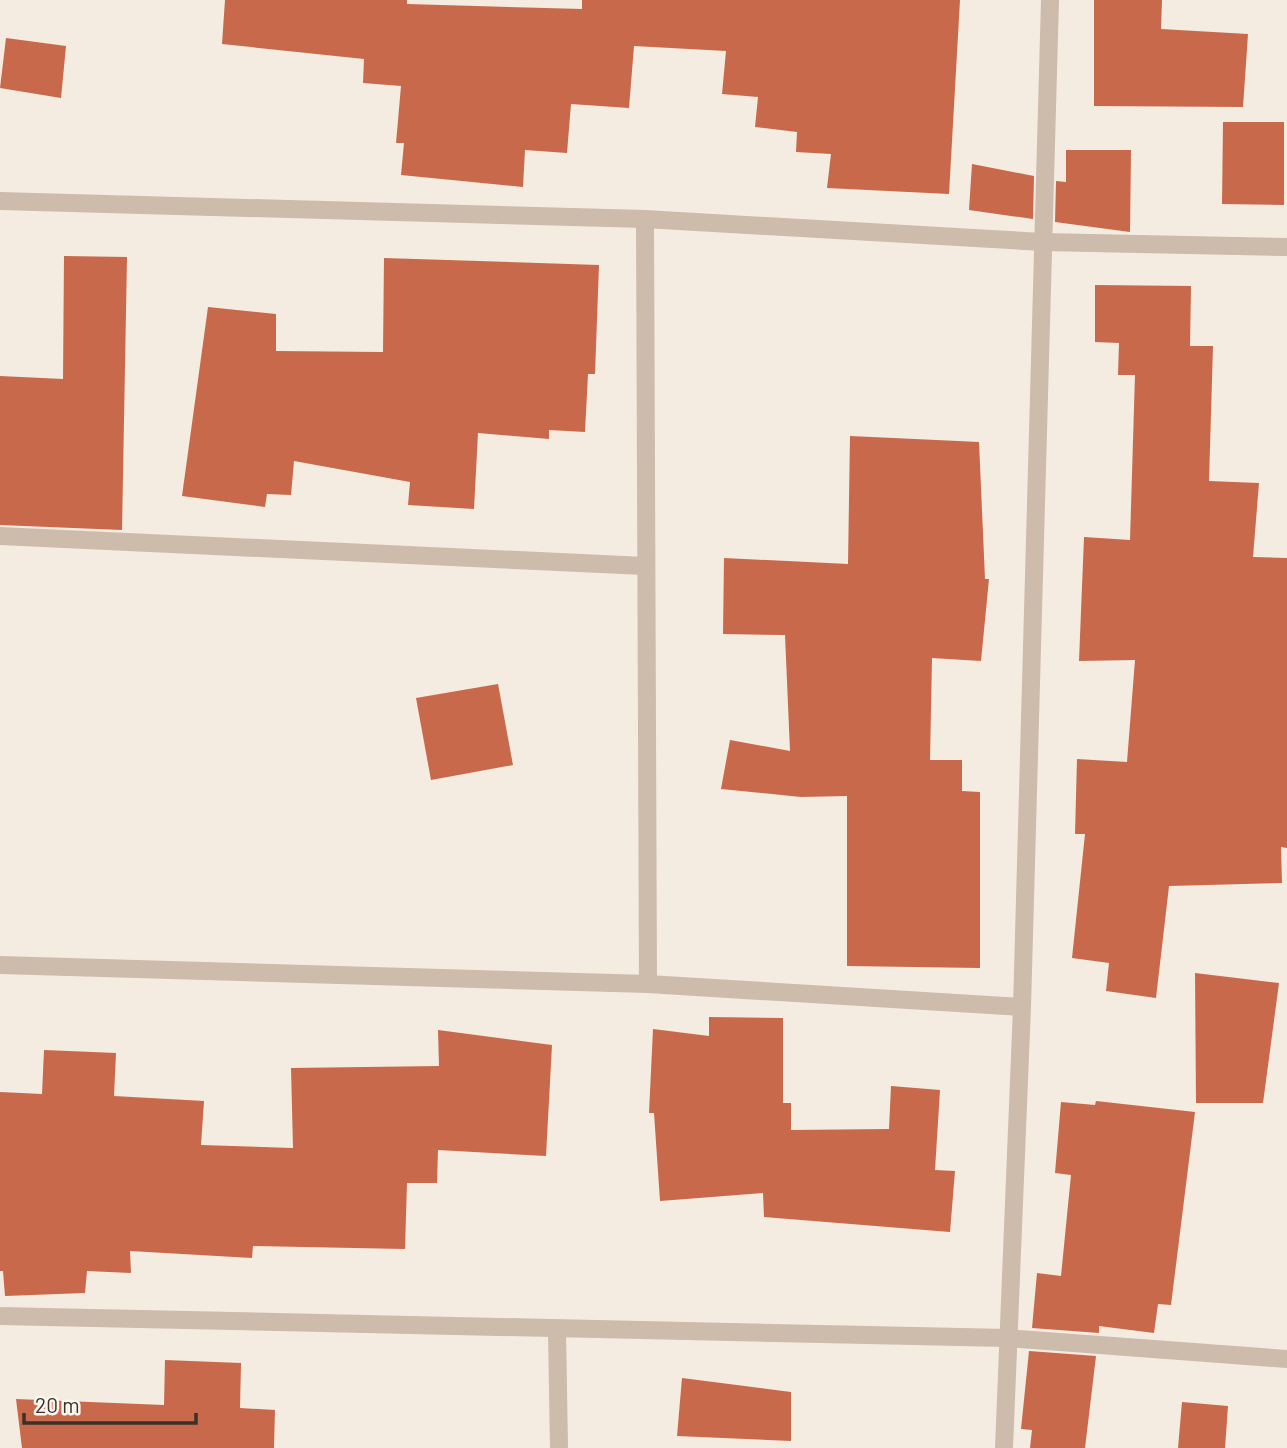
<svg xmlns="http://www.w3.org/2000/svg" width="1287" height="1448" viewBox="0 0 1287 1448" font-family="Barlow,sans-serif">
<rect width="100%" height="100%" fill="#f4ebe1"/>
<g fill="#c8694b">
<path d="M225 0H407V4L582 9V0H960L949 194 827 188 831 154 796 152 797 132 755 127 758 97 722 94 726 51 634 46 629 108 571 104 567 153 525 150 523 187 401 175 404 143H396L401 86 363 83 364 59 222 44Z"/>
<path d="M1094 0H1162L1161 29 1248 34 1243 107 1094 106Z"/>
<path d="M6 38 66 46 61 98 0 88Z"/>
<path d="M1223 122H1284V205L1222 204Z"/>
<path d="M1066 150H1131L1130 232 1055 222 1056 181 1066 182Z"/>
<path d="M972 164 1034 176 1033 219 969 210Z"/>
<path d="M64 256 127 257 122 530 0 525V376L63 379Z"/>
<path d="M384 258 599 265 595 374H588L585 432 549 430V439L478 433 474 509 408 505 410 482 294 461 291 495 267 494 265 507 182 496 208 307 276 314V351L383 352Z"/>
<path d="M1095 285 1191 286 1190 346H1213L1209 481 1259 483 1253 557 1287 558V848L1281 847 1282 883 1169 886 1156 998 1106 991 1109 963 1072 958 1085 834H1075L1077 759 1127 762 1135 660 1079 661 1084 537 1130 540 1135 375H1118L1119 343 1095 342Z"/>
<path d="M850 436 979 442 985 579H989L981 661 932 658 930 760H962V791L980 792V968L847 966V796L801 797 721 789 730 740 790 751 785 635 723 634 724 558 848 564Z"/>
<path d="M498 684 513 765 431 780 416 698Z"/>
<path d="M1195 973 1279 983 1263 1103H1196Z"/>
<path d="M709 1017 783 1018V1103H791V1130L889 1129 891 1086 940 1090 935 1170 955 1171 950 1232 764 1217 763 1193 660 1201 654 1113H649L653 1029 709 1036Z"/>
<path d="M438 1030 552 1045 546 1156 438 1150 437 1183H407L405 1249 253 1246 252 1258 130 1251 131 1273 87 1271 85 1293 5 1296 3 1271H0V1092L42 1094 44 1050 116 1053 114 1096 204 1101 201 1145 293 1148 291 1068 439 1066Z"/>
<path d="M1096 1101 1195 1112 1171 1305 1158 1304 1154 1333 1099 1326V1333L1032 1328 1037 1273 1061 1276 1071 1175 1055 1173 1061 1102 1095 1105Z"/>
<path d="M1029 1351 1096 1356 1085 1448H1030L1032 1430 1021 1429Z"/>
<path d="M165 1360 241 1363 240 1408 275 1410 274 1448H22L16 1399 164 1405Z"/>
<path d="M682 1378 791 1392V1441L677 1436Z"/>
<path d="M1182 1402 1228 1406 1225 1448H1178Z"/>
</g>
<g fill="none" stroke-linecap="round" stroke-linejoin="round">
<g stroke="#cdbbac" stroke-width="18">
<path d="M0 201 645 219 1042 242 1287 247"/>
<path d="M645 219 648 984"/>
<path d="M0 536 645 566"/>
<path d="M0 965 648 984 1022 1007"/>
<path d="M0 1316 1007 1338 1287 1359"/>
<path d="M557 1330 559 1448"/>
<path d="M1004 1448 1022 1007 1050 0"/>
</g>
</g>
<path d="M24 1413v10h172v-10" fill="none" stroke="#3b302b" stroke-width="3.5"/>
<text x="35" y="1413" font-size="21" fill="#3b302b" stroke="#fbf5ee" stroke-width="5" paint-order="stroke">20 m</text>
</svg>
